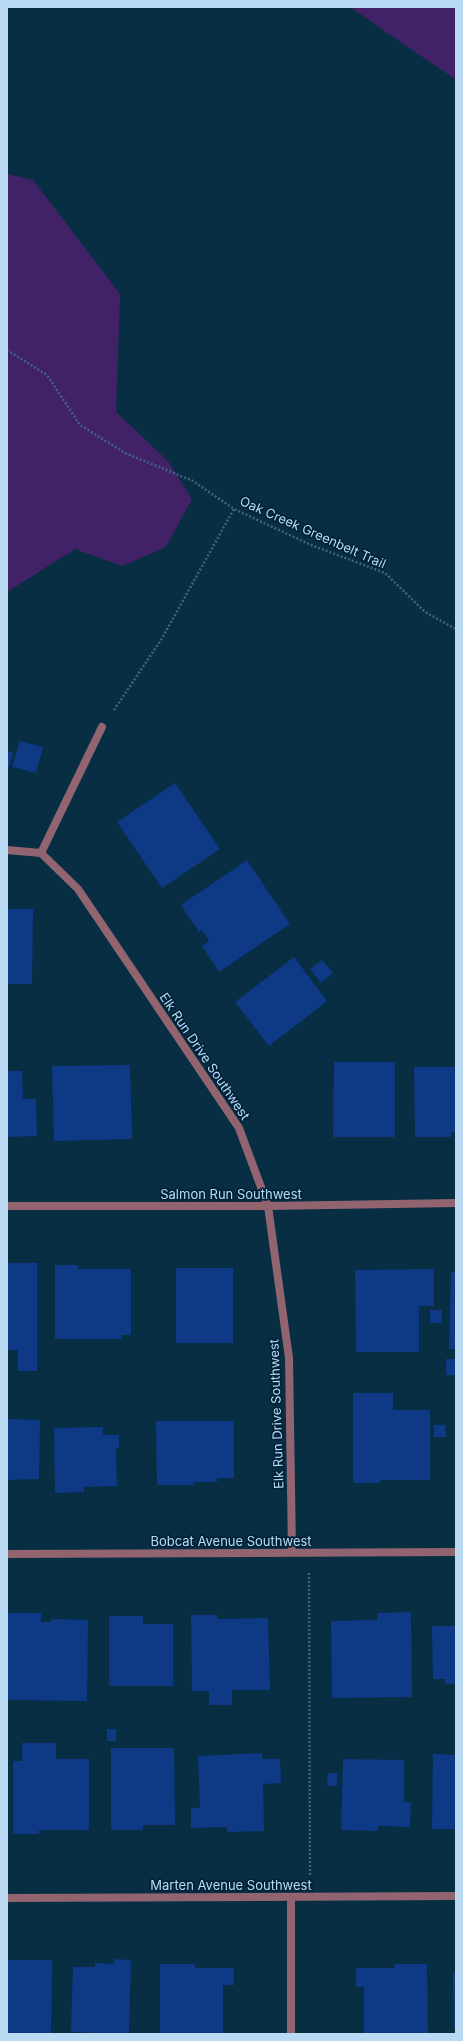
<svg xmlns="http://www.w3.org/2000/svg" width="463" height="2041" viewBox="0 0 463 2041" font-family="Inter,sans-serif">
<rect width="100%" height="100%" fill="#082e44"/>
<g fill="#412267">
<path d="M350 7H456V80Z"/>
<path d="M7 174 33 180 120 294 116 412 168 461 192 499 166 547 122 566 75 549 7 592Z"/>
</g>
<g fill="#0e3985">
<path d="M20 741 43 747 36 773 12 767Z"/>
<path d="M7 751 13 753 9 767 7 766Z"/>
<path d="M175 783 220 849 162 888 117 822Z"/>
<path d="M247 860 290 924 219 972 202 946 209 941 202 930 199 932 181 905Z"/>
<path d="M7 909H33L32 984H7Z"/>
<path d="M294 957 327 1001 269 1046 235 1002Z"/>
<path d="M322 960 333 973 321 983 310 969Z"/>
<path d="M334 1062H395V1137H333Z"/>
<path d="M130 1065 132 1139 54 1141 52 1066Z"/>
<path d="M414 1067H456V1132H451V1137H415Z"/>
<path d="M7 1071H22L23 1099H36L37 1136 7 1137Z"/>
<path d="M7 1263H37V1371H18V1350H7Z"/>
<path d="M55 1265H78V1269H131V1335H122V1339H55Z"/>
<rect x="176" y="1268" width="57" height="75"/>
<path d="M434 1269V1306H419V1352H356L355 1270Z"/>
<path d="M451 1272H456V1349H449Z"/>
<rect x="430" y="1310" width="12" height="13"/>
<rect x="446" y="1359" width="10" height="16"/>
<path d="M353 1393H393V1410H430V1480H380V1483H353Z"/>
<path d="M7 1419 40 1420 39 1479 7 1480Z"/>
<path d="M156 1421H234V1478H217V1482H193V1485H157Z"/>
<path d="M434 1425H445L446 1437H434Z"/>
<path d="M103 1427V1435H119V1448H116L117 1486 84 1487V1492L55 1493 54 1428Z"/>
<path d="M411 1612 412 1697 332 1698 331 1621 377 1620V1613Z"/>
<path d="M7 1613H41V1622H51V1619L88 1620 87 1701 7 1700Z"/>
<path d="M191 1615H217L218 1619 268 1618 270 1690H232V1705H209V1691H192Z"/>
<path d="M109 1616H143V1624H173V1686H109Z"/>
<path d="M432 1626H456V1684H445V1679H433Z"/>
<rect x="107" y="1729" width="9" height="12"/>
<path d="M22 1743H56V1759H89V1830H39V1834H13V1761H22Z"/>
<path d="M111 1748H174L175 1825H143V1830H111Z"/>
<path d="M262 1753V1759H280L281 1783 263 1784 264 1831 227 1832V1827L191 1828V1808H200L198 1756Z"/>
<path d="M433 1754 456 1755V1829H432Z"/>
<path d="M343 1759 404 1760V1802L411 1803 410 1827 378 1826V1831L341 1830Z"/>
<path d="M328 1773H337V1786H327Z"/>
<path d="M114 1959 131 1960 129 2034 71 2032 73 1967H95V1963L114 1964Z"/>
<path d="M7 1960H52L51 2034H7Z"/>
<path d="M160 1964H195V1968H234V1985H223V2034H160Z"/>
<path d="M394 1964H427L428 2034H364V1987H356V1968H395Z"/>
<path d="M453 1972H456V2029H454Z"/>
</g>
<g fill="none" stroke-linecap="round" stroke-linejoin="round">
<g stroke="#40647b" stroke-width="2.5" stroke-dasharray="2 2" stroke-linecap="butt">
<path d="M7 350 47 375 80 425 125 453 193 481 234 509 311 545 385 573 425 612 456 629"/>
<path d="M114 710 161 640 234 509"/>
<path d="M309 1573 310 1876"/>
</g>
<g stroke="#916470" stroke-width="8">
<path d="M7 850 41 853 78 889 239 1128 268 1206 289 1358 292 1552"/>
<path d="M41 853 102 727"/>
<path d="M7 1206H268L456 1203"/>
<path d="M7 1554 456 1552"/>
<path d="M291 1897V2034"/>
<path d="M7 1898 456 1896"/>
</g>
</g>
<g text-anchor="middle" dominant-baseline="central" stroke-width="3.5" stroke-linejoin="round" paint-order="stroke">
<g font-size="13" fill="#badaf3" stroke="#00233a">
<text transform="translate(313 532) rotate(24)">Oak Creek Greenbelt Trail</text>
<text transform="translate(205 1056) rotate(56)">Elk Run Drive Southwest</text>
<text x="231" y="1194">Salmon Run Southwest</text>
<text transform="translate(276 1414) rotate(-92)">Elk Run Drive Southwest</text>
<text x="231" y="1541">Bobcat Avenue Southwest</text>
<text x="231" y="1885">Marten Avenue Southwest</text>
</g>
</g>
<rect width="463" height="2041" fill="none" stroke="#badaf3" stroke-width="16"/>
</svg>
